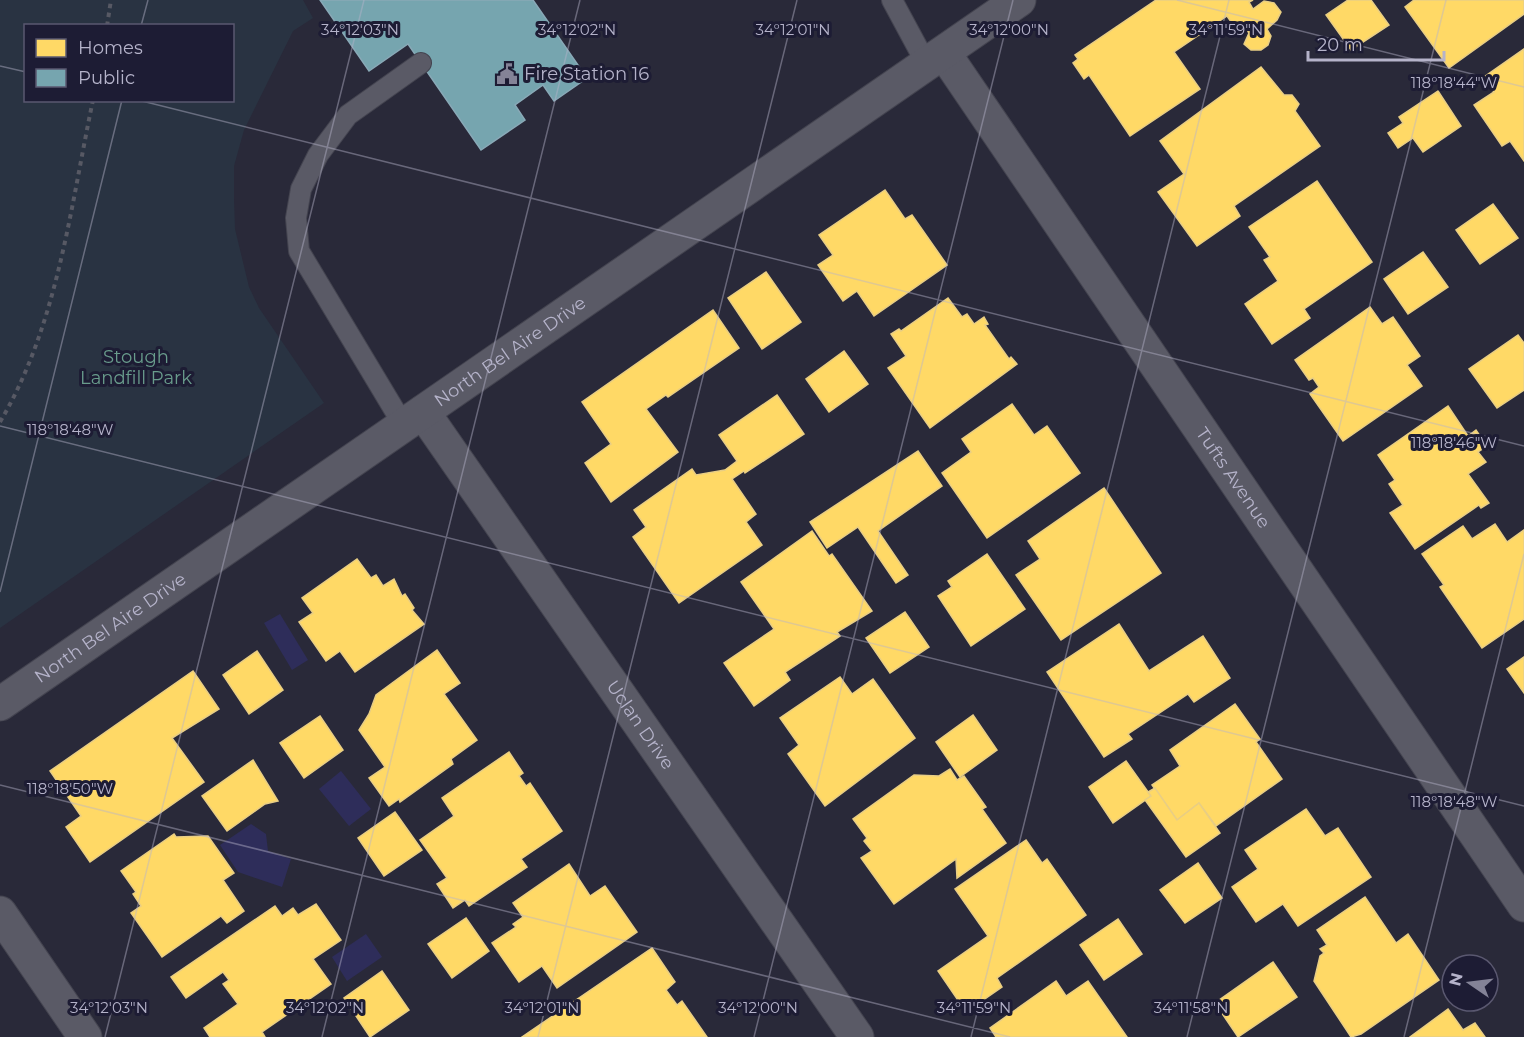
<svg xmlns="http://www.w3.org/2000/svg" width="1524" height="1037" viewBox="0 0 1524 1037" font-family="Montserrat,sans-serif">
<rect width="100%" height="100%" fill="#292939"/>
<path fill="#293342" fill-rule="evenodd" d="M0 0H303L313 18 293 31 244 130 234 166V199L235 229 249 287 259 308 324 403 0 628ZM26 26H232V100H26Z"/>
<g fill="#2e2d5a">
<path d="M280 614 308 660 292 670 264 623Z"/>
<path d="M341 771 371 809 349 826 319 789Z"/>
<path d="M251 824 266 834 268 851 291 859 282 887 238 872 220 845Z"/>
<path d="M366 934 382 957 347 981 332 957Z"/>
</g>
<g fill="#ffd966" stroke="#e9ce84" stroke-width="1.5">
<path d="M1156 0H1253L1249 2 1253 9 1264 1 1274 3 1281 12 1277 20 1267 29 1271 36 1268 45 1261 50H1251L1244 44 1249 33 1245 27 1234 26 1227 16 1174 52 1200 89 1130 136 1089 75 1084 79 1073 63 1078 59 1075 55Z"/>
<path d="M1348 0H1371L1389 25 1351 50 1326 15Z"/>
<path d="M1414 0H1524V14L1449 68 1405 7Z"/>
<path d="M1524 49V161L1510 141 1502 146 1474 105 1494 92 1484 77Z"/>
<path d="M1261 67 1284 95H1292L1299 104 1295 111 1320 146 1234 206 1240 216 1197 246 1158 192 1184 174 1160 141Z"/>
<path d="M1438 91 1461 126 1423 152 1413 138 1398 148 1388 133 1403 123 1399 117Z"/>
<path d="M1317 181 1372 262 1304 309 1310 318 1272 344 1245 304 1278 281 1264 260 1270 257 1249 227Z"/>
<path d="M885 190 905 219 912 215 947 265 874 316 857 291 843 301 818 265 833 255 819 235Z"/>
<path d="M1493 204 1518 238 1480 264 1456 230Z"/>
<path d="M1423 252 1448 287 1408 314 1384 279Z"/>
<path d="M766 272 801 322 762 349 728 298Z"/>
<path d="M948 298 962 317 967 314 974 324 984 317 988 324 985 325 1009 359 1011 357 1017 364 930 428 888 368 906 356 891 334 899 329 901 331Z"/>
<path d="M1370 307 1382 324 1393 317 1420 356 1407 365 1422 386 1343 441 1310 394 1319 387 1313 378 1309 380 1295 360Z"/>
<path d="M713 310 739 348 668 397 666 395 646 409 678 452 611 502 585 463 611 444 582 402Z"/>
<path d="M1518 335 1524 343V390L1497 408 1469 369Z"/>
<path d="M844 351 868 384 829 412 806 379Z"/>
<path d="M777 395 804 434 745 473 744 471 732 479 756 514 746 522 762 545 679 603 633 537 646 527 634 510 692 469 696 475 725 470 737 461 719 435Z"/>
<path d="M1012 404 1034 435 1047 426 1080 473 987 538 942 473 971 452 962 439Z"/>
<path d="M1448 406 1468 436 1476 430 1487 446 1478 452 1486 462 1468 474 1489 503 1481 508 1479 505 1415 549 1390 513 1403 505 1389 484 1395 480 1378 455Z"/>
<path d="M918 451 942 486 878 531 908 575 896 583 858 527 827 548 810 522Z"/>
<path d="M1104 488 1161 573 1061 640 1016 575 1040 559 1028 541Z"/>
<path d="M1495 524 1507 542 1524 530V619L1482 648 1440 587 1444 585 1422 554 1463 526 1472 539Z"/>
<path d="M812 531 829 556 832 554 872 611 837 632 840 636 785 672 790 680 754 706 724 663 774 629 741 582Z"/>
<path d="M987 554 1025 609 971 646 938 596 952 587 948 581Z"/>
<path d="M357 559 371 578 376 575 383 586 394 579 402 596 405 594 414 608 412 610 424 624 355 672 340 651 326 661 299 622 313 613 302 598Z"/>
<path d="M905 612 929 647 890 673 866 638Z"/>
<path d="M1119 624 1149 671 1203 636 1230 678 1194 702 1188 694 1128 734 1132 739 1104 757 1047 672Z"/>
<path d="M437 650 460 683 444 694 477 740 451 759 453 764 400 802 399 799 389 806 369 778 385 767 359 730 369 714 376 695Z"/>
<path d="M257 651 283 690 249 714 223 675Z"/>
<path d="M1524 657V693L1507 669Z"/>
<path d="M193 671 219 709 172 738 204 782 90 862 66 827 81 816 50 771Z"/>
<path d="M840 677 852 694 873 679 915 738 825 806 788 754 799 745 780 718Z"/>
<path d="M1235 704 1260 739 1256 742 1282 779 1216 826 1199 803 1177 820 1152 785 1180 766 1170 750Z"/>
<path d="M973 715 997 750 960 777 936 742Z"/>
<path d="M320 716 343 750 304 778 280 743Z"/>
<path d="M509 752 523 773 519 776 526 786 530 783 562 831 521 859 527 867 469 906 465 900 453 908 437 884 447 878 420 840 454 816 442 798Z"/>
<path d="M253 760 278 801 265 804 227 831 202 796Z"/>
<path d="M1126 761 1151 796 1113 823 1089 787Z"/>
<path d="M950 769 957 780 964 776 986 807 982 809 1006 843 957 878 956 859 894 904 861 858 872 851 864 841 867 838 853 819 914 775 939 776Z"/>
<path d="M1155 788 1177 820 1199 803 1220 833 1186 857 1145 800 1151 796 1148 792Z"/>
<path d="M1306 809 1325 836 1338 828 1371 877 1298 926 1283 904 1256 922 1232 887 1258 869 1245 850Z"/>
<path d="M395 812 422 850 384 876 358 838Z"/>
<path d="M174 834 176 837 208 836 234 873 223 880 244 911 227 923 221 916 162 957 131 913 141 906 133 894 136 892 121 871Z"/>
<path d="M1026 840 1042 863 1047 859 1086 915 997 978 1002 987 966 1012 938 971 988 936 955 889Z"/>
<path d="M1198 863 1222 898 1185 923 1160 890Z"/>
<path d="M569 864 590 896 605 886 637 932 557 988 542 966 519 982 492 943 516 927 513 924 523 917 513 903Z"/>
<path d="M1365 897 1396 943 1408 934 1439 980 1361 1034 1351 1037 1314 981 1320 956 1324 953 1320 949 1327 945 1317 930Z"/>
<path d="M316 904 341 940 313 959 331 984 262 1032 265 1037H210L204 1028 238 1004 223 984 229 980 223 972 186 998 171 977 275 906 282 916 293 908 298 915Z"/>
<path d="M466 918 489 951 452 978 428 944Z"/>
<path d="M1118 919 1142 954 1104 980 1080 945Z"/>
<path d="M652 948 675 982 666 990 677 1005 682 1001 707 1037H522Z"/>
<path d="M1273 962 1297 997 1238 1037 1215 1003Z"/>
<path d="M382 971 409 1010 370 1037 344 998Z"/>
<path d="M1056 981 1066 996 1088 981 1127 1037H996L990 1028Z"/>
<path d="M1448 1009 1463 1030 1475 1023 1485 1037H1410Z"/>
</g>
<path fill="#76a5af" stroke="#89a9b7" stroke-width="1.5" d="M320 0H533L587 78 554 101 543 85 515 105 525 120 481 150 408 44 369 71Z"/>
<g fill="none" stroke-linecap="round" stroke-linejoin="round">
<defs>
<g id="lane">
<path d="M892 0 927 65"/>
<path d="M404 426 299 251 296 218 301 189 318 155 348 115 421 63"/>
</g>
<g id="street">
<path id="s1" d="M944 53 1524 905"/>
<path id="s2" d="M423 412 857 1037"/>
<path id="s3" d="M0 704 1019 0"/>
<path d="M0 913 85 1037"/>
</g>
</defs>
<use href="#lane" stroke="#444450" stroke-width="22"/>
<use href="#street" stroke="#444450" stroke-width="35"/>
<g stroke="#575964" stroke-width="4" stroke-dasharray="4.5 4.5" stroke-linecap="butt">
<path d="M107 26 111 0"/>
<path d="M0 422C58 324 70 209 93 100"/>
</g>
<use href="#lane" stroke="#5a5a66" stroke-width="20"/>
<use href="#street" stroke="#5a5a66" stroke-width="33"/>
</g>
<path fill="none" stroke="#b5b3ca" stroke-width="1.5" stroke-opacity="0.45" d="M1177 0 1524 87M141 26 148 0M0 66 26 72M138 100 1524 446M0 426 1524 806M0 592 122 100M0 785 1010 1037M105 1037 364 0M322 1037 580 0M538 1037 797 0M754 1037 1013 0M971 1037 1229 0M1187 1037 1446 0M1404 1037 1524 554"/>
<defs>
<symbol id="civic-bare" viewBox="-9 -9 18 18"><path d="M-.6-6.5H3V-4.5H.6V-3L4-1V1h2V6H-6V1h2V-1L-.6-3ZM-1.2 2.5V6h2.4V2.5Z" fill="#848397" stroke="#1d1c34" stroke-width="2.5" paint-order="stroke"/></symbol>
</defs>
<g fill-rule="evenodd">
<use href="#civic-bare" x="492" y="59" width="30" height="30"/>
</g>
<g text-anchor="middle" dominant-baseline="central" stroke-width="6" stroke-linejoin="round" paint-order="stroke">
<g font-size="18" fill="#b5b3ca" stroke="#1d1c34" text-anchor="start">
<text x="524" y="74">Fire Station 16</text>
</g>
<g font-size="18" fill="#b5b3ca" stroke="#1d1c34">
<text stroke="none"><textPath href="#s3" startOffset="620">North Bel Aire Drive</textPath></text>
<text stroke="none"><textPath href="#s1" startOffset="514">Tufts Avenue</textPath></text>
<text stroke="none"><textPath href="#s3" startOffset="134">North Bel Aire Drive</textPath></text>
<text stroke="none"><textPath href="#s2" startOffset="381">Uclan Drive</textPath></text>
</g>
<g font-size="18" fill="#699c8c" stroke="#1d1c34">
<text x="136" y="357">Stough<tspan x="136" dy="21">Landfill Park</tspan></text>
</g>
</g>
<g font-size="15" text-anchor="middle" fill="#b5b3ca" stroke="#1d1c34" stroke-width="6" stroke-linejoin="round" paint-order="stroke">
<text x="360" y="35">34°12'03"N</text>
<text x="577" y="35">34°12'02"N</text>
<text x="793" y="35">34°12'01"N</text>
<text x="1009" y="35">34°12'00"N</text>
<text x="1226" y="35">34°11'59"N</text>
<text x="1454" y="88">118°18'44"W</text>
<text x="70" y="435">118°18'48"W</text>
<text x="1454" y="448">118°18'46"W</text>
<text x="70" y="794">118°18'50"W</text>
<text x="1454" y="807">118°18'48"W</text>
<text x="109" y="1013">34°12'03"N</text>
<text x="325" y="1013">34°12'02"N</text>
<text x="542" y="1013">34°12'01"N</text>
<text x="758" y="1013">34°12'00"N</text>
<text x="974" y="1013">34°11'59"N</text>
<text x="1191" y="1013">34°11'58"N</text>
</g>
<rect x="24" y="24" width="210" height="78" fill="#1d1c34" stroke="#5a5870" stroke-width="1.5"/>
<rect x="36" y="39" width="30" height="18" fill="#ffd966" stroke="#5a5870" stroke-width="1.5"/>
<text x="78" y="54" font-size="18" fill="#b5b3ca">Homes</text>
<rect x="36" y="69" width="30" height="18" fill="#76a5af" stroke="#5a5870" stroke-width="1.5"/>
<text x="78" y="84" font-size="18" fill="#b5b3ca">Public</text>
<g transform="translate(1470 983) rotate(284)"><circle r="28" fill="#1d1c34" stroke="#5a5870" stroke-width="1.5"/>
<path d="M0-4.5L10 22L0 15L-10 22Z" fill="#848397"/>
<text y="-9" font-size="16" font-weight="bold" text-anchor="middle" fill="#b5b3ca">N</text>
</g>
<path d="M1308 51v9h136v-9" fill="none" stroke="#b5b3ca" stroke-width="3"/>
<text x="1317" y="51" font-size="18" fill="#b5b3ca" stroke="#1d1c34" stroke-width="4.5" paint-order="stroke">20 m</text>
</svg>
